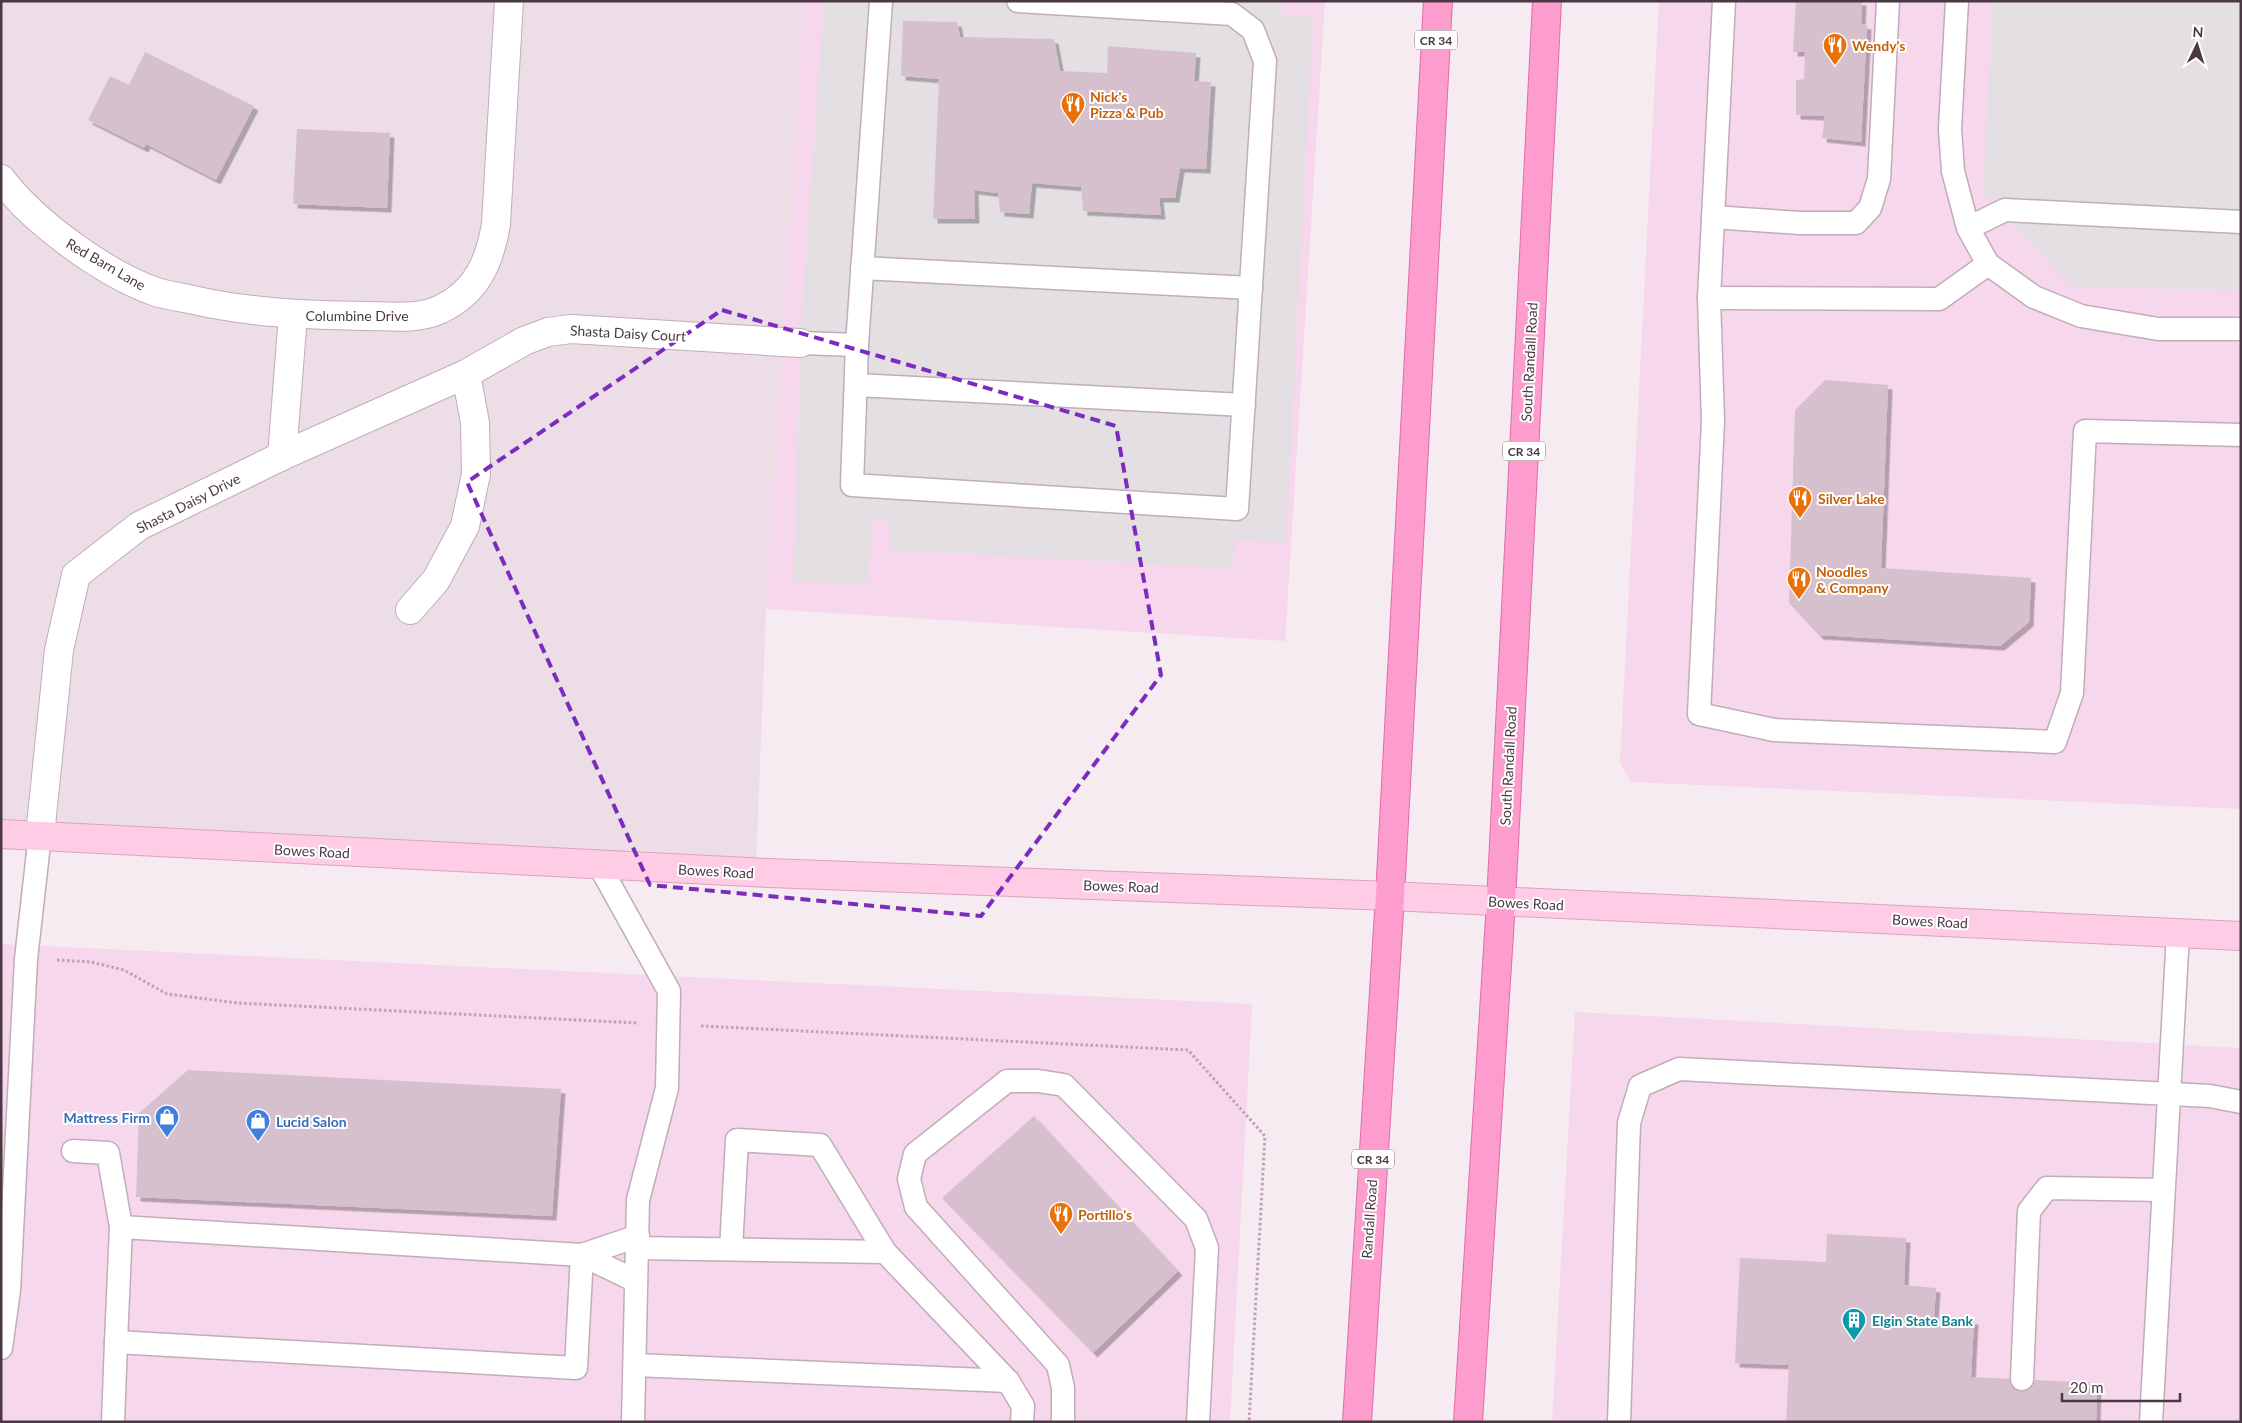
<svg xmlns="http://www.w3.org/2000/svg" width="2242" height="1423" viewBox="0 0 2242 1423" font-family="Lato,sans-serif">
<defs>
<filter id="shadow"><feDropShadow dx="4.5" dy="4.5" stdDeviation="0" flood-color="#0004"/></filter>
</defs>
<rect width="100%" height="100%" fill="#f5ebf0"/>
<path fill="#eddde6" d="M1 1H804L766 609 756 866 1 826Z"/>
<g fill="#f6d7eb">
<path d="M804 1H1325L1285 641 766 609Z"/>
<path d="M1659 1H2241V809L1631 782 1620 763Z"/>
<path d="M1 944 1252 1004 1230 1422H1Z"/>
<path d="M1575 1012 2241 1048V1422H1552Z"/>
</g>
<g fill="#e4dfe2">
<path d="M824 1H1280L1282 15 1313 16 1286 542 1237 539 1232 568 892 550 889 520H874L866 584 794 581 800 343Z"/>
<path d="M1993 1H2241V291L2071 286 1983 194Z"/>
</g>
<g fill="#d7c0ce" filter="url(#shadow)">
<path d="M1796 1H1862L1861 24 1867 25 1861 142 1822 138 1825 116 1796 115V80L1804 79 1805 52H1793Z"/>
<path d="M903 21 957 22 960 37 1054 39 1060 71 1107 73 1108 46 1196 53 1194 81 1211 82 1206 169 1180 168 1175 198H1159L1161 215 1083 211 1081 187 1032 183 1029 214 1000 212 998 193 974 190 975 219H933L939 79 901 76Z"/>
<path d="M145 52 254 106 216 180 146 144 144 148 88 120 110 76 129 85Z"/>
<path d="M297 129 390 133 387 208 293 204Z"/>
<path d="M1825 380 1888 385 1881 568 2031 578 2029 622 2000 646 1819 635 1789 603 1795 410Z"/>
<path d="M188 1070 561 1089 552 1216 136 1197 139 1113Z"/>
<path d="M1034 1116 1178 1271 1093 1353 942 1198Z"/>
<path d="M1827 1234 1906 1238 1904 1285 1936 1288 1934 1318 1974 1320 1971 1377 2097 1383 2096 1422H1786L1789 1365 1735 1363 1740 1258 1826 1262Z"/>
</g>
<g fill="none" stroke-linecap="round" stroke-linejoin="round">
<defs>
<g id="lane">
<path d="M881 1 857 345 852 485 1237 509 1265 61 1253 30 1232 14 1018 1"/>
<path d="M1724 1 1709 298 1713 421 1699 714 1774 730 2055 742 2072 693 2085 431 2241 435"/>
<path d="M1957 1 1950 129 1953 171 1968 228 1988 264 2034 297 2081 316 2158 329H2241"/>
<path d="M1713 217 1800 223H1856L1870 208 1879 179 1888 1"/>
<path d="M1968 228 2005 210 2241 222"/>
<path d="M862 268 1251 288"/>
<path d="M1709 298 1939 299 1988 264"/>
<path d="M800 343 857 345"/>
<path d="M856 385 1244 405"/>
<path d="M599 865 669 991 667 1088 638 1200 633 1422"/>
<path d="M73 1151 108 1153 121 1227"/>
<path d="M731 1249 737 1140 820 1145 885 1252"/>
<path d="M582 1255 576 1368 116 1342 121 1227 582 1255 638 1236"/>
<path d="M582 1255 636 1281"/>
<path d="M1 1348 9 1290 26 959 40 835"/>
<path d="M635 1365 1008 1381 885 1252 637 1248"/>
<path d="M2022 1379 2029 1211 2047 1188 2163 1190"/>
<path d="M1008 1381 1023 1406 1022 1422"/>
<path d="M113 1422 116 1342"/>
<path d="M1063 1422V1388L1058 1365 916 1207 909 1179 915 1154 1007 1081H1038L1064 1085 1196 1219 1207 1248 1198 1422"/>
<path d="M1619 1422 1629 1123 1640 1086 1679 1069 2210 1096 2241 1102"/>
<path d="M2151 1422 2178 933"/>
</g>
<g id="street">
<path d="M1 179C35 223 103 273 156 292 166 295 178 297 189 299 248 313 306 315 366 316 390 316 419 320 441 309 477 292 490 261 496 224L509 1"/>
<path d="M282 456 293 315"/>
<path d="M410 610 436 580 465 526 476 474 475 423 466 374"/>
<path d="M40 835 59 650 76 575 139 526 282 456 466 374 524 341 548 332 571 329 800 343"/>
</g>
<path id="secondary" d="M1 834 769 873 1390 896 2241 936"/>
<g id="primary">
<path d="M1357 1422 1390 896 1438 1"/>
<path d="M1468 1422 1501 902 1547 1"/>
</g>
</defs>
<use href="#lane" stroke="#c1adb9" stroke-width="25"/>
<use href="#street" stroke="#c1adb9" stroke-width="30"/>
<use href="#secondary" stroke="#dda2be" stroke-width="30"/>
<use href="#primary" stroke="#e36baa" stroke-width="30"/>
<g stroke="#c29fb4" stroke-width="3" stroke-dasharray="2.5 2.5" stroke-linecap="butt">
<path d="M57 960 91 962 124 970 167 994 238 1003 637 1023"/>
<path d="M701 1026 1188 1050 1265 1136 1249 1422"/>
</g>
<use href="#lane" stroke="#fff" stroke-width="22"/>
<use href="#street" stroke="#fff" stroke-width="28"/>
<use href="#secondary" stroke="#fecce4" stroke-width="28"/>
<use href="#primary" stroke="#fd9dce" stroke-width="28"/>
</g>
<path fill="none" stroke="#7b2cbf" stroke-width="4" stroke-dasharray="10 6" stroke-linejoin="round" d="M722 310 1116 426 1161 675 981 916 650 885 467 482Z"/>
<defs>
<symbol id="restaurant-pin" viewBox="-11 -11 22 30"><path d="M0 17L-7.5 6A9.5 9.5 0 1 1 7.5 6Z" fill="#e8710a" stroke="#fff"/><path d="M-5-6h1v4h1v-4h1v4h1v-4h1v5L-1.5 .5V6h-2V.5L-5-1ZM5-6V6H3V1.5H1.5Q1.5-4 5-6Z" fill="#fff"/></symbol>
<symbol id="shop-pin" viewBox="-11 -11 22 30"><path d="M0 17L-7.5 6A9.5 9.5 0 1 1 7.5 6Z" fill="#3f7fe0" stroke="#fff"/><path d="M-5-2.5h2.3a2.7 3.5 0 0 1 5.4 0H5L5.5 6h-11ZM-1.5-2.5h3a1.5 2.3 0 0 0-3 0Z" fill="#fff"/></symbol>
<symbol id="building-pin" viewBox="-11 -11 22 30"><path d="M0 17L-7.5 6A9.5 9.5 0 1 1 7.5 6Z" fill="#0f9aa8" stroke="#fff"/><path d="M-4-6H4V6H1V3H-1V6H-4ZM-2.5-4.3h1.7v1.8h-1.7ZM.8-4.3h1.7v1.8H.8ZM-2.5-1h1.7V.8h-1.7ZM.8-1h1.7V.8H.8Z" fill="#fff"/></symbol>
</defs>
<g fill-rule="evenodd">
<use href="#restaurant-pin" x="1821" y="31" width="28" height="38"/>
<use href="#restaurant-pin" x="1059" y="90" width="28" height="38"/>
<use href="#restaurant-pin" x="1786" y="484" width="28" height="38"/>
<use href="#restaurant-pin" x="1785" y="565" width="28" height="38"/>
<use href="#shop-pin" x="153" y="1103" width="28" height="38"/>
<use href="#shop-pin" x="244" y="1107" width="28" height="38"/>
<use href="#restaurant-pin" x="1047" y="1200" width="28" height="38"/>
<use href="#building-pin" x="1840" y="1306" width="28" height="38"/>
</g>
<g text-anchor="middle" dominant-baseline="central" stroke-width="4" stroke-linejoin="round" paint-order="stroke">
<g fill="#fff" stroke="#80747b" stroke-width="1">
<rect x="1415" y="30.5" width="42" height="19" rx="4"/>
<rect x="1503" y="441.5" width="42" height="19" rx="4"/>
<rect x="1352" y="1149.5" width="42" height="19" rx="4"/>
</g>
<g font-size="12" font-weight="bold" fill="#4a3943">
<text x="1436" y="40">CR 34</text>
<text x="1524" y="451">CR 34</text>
<text x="1373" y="1159">CR 34</text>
</g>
<g font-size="14" font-weight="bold" fill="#c56008" stroke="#fff" text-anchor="start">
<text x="1852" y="45">Wendy's</text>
<text x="1090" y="96">Nick's<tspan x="1090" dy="16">Pizza &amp; Pub</tspan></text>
<text x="1818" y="498">Silver Lake</text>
<text x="1816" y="571">Noodles<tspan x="1816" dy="16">&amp; Company</tspan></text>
<text x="1078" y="1214">Portillo's</text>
</g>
<g font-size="14" fill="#4a3943" stroke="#fff">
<text transform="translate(106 264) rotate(30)">Red Barn Lane</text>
<text x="357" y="315">Columbine Drive</text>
<text transform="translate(628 333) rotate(3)">Shasta Daisy Court</text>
<text transform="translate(1529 362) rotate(-87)">South Randall Road</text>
<text transform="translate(188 503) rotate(-27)">Shasta Daisy Drive</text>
<text transform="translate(1508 766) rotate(-87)">South Randall Road</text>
<text transform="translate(312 851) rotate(3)">Bowes Road</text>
<text transform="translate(716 871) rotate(3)">Bowes Road</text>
<text transform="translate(1121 886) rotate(2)">Bowes Road</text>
<text transform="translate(1526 903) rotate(3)">Bowes Road</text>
<text transform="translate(1930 921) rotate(3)">Bowes Road</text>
<text transform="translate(1369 1219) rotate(-86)">Randall Road</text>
</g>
<g font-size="14" font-weight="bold" fill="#366cbe" stroke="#fff" text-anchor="end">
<text x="150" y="1117">Mattress Firm</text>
<text x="276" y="1121" text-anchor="start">Lucid Salon</text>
</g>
<g font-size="14" font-weight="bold" fill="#0d838f" stroke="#fff" text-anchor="start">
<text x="1872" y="1320">Elgin State Bank</text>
</g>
</g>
<rect width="2242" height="1423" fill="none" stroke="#4a3943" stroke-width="5"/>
<g transform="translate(2197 45) rotate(4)" stroke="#ffffff" stroke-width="4" paint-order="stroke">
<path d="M0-4L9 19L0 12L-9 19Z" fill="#4a3943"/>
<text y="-8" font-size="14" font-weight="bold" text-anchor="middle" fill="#4a3943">N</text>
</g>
<path d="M2062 1393v8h118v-8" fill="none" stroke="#4a3943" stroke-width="2.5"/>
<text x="2070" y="1393" font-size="15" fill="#4a3943" stroke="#ffffff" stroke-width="4" paint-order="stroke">20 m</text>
</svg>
